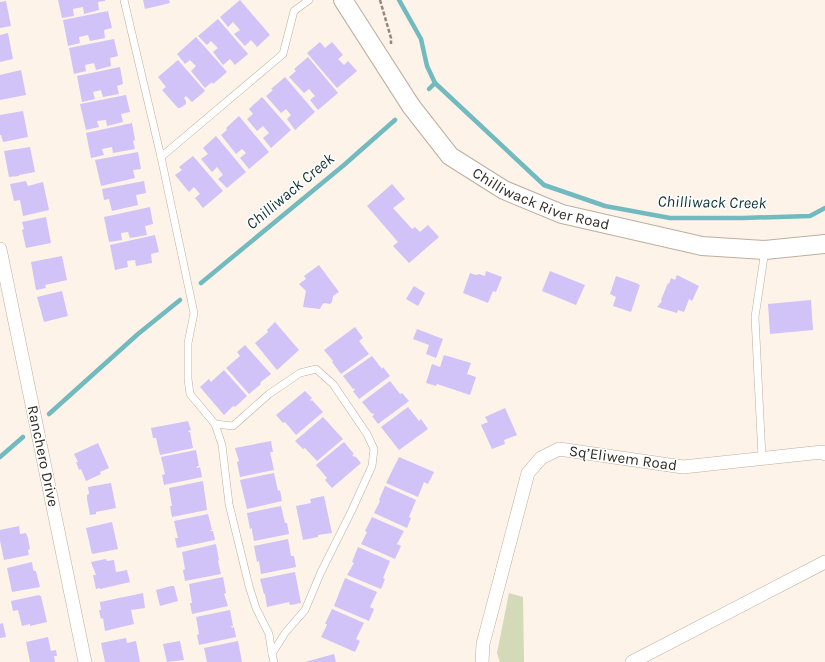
<svg xmlns="http://www.w3.org/2000/svg" width="825" height="662" viewBox="0 0 825 662" font-family="Karla,sans-serif">
<rect width="100%" height="100%" fill="#fdf3e8"/>
<path fill="#d4d9b7" d="M509 593 523 597 524 662H500L497 653Z"/>
<g fill="none" stroke-linecap="round" stroke-linejoin="round">
<g stroke="#71bac0" stroke-width="4.5">
<path d="M399 0 421 39 427 66 435 83 544 185 605 206 670 218H743L810 216 825 208"/>
<path d="M429 89 435 83"/>
<path d="M201 283 344 165 395 120"/>
<path d="M49 414 138 334 180 300"/>
<path d="M0 457 23 437"/>
</g>
</g>
<g fill="#d1c3f7">
<path d="M58 0H105V1L98 2 99 10 84 14 83 7 73 9 74 16 62 18Z"/>
<path d="M143 0H169L170 3 145 9Z"/>
<path d="M240 0 270 35 257 47 251 40 245 46 234 34 240 30 233 22 228 27 220 17Z"/>
<path d="M6 1 11 26 0 28V2Z"/>
<path d="M108 11 112 28 104 30 105 38 90 41 88 35 79 37 80 43 68 46 63 20Z"/>
<path d="M218 19 248 54 235 65 230 59 223 65 213 52 218 48 211 41 207 45 198 36Z"/>
<path d="M8 33 13 59 0 62V35Z"/>
<path d="M196 37 227 72 213 84 212 82 205 88 191 71 196 66 190 60 185 64 177 54Z"/>
<path d="M114 39 118 56 110 58 111 66 96 70 94 63 85 65 86 71 74 74 69 48Z"/>
<path d="M320 42 325 48 332 42 343 55 338 59 344 65 348 61 357 71 337 88 307 53Z"/>
<path d="M308 57 338 93 318 110 310 100 315 96 309 89 304 93 289 77 296 71 294 69Z"/>
<path d="M178 60 205 91 192 102 186 96 184 98 186 101V104L180 108H178L162 90 166 87 158 77Z"/>
<path d="M120 67 123 84 117 86 119 94 103 97 101 90 93 92 95 99 82 102 77 76Z"/>
<path d="M21 70 26 95 0 100V75Z"/>
<path d="M285 77 315 112 295 130 287 119 291 115 286 109 281 113 266 96 273 90 271 89Z"/>
<path d="M126 95 130 112 121 114 123 122 107 126 106 120 97 121 99 127 86 130 80 104Z"/>
<path d="M262 97 291 130 271 148 263 138 269 133 263 126 257 131 247 119 253 114 249 109Z"/>
<path d="M23 111 28 137 3 142 1 135H0V115Z"/>
<path d="M239 116 269 152 249 169 240 158 246 153 242 149 236 154 221 135 227 130 226 128Z"/>
<path d="M132 123 135 140 133 141 135 149 113 153 112 147 102 149 104 155 91 158 86 133Z"/>
<path d="M216 136 246 172 227 188 218 179 223 175 217 167 212 172 201 159 208 154 203 148Z"/>
<path d="M30 147 35 172 19 175V176L9 177 4 151Z"/>
<path d="M138 152 141 169 133 170 135 178 101 186 95 160Z"/>
<path d="M193 156 223 191 203 208 195 198 200 194 194 187 189 192 175 175 182 170 179 167Z"/>
<path d="M26 181 28 186 43 182 49 210 23 216 20 200 14 201 10 184Z"/>
<path d="M144 181 146 193 136 195 138 205 112 211 109 199 104 200 102 189Z"/>
<path d="M392 184 405 199 393 208 412 229 415 227 420 232 428 225 439 237 409 263 393 246 398 242 367 206Z"/>
<path d="M150 207 153 224 145 226 147 235 130 238 128 232 121 233 122 240 109 242 104 217Z"/>
<path d="M46 217 51 243 26 248 22 230 24 229 22 222Z"/>
<path d="M155 235 159 252 151 254 152 263 136 266 135 260 127 261 128 267 115 270 110 245Z"/>
<path d="M62 256 67 280 45 285 46 288 36 290 31 262Z"/>
<path d="M319 265 339 292 333 296 332 302 330 304 324 303 322 305 320 309 303 307 306 291 299 284 306 279 304 276Z"/>
<path d="M486 271 502 277 496 292 493 291 488 303 463 293 470 273 476 275 479 274 485 276Z"/>
<path d="M550 271 585 285 576 305 542 291Z"/>
<path d="M677 275 699 286 692 301 689 299 684 312 678 310 677 313 657 307 662 301 661 300 668 283 669 284 671 278 675 280Z"/>
<path d="M616 276 639 284 638 285H640L631 312 613 306 616 297 610 294Z"/>
<path d="M414 286 425 293 418 306 406 299Z"/>
<path d="M62 291 68 316 44 322 37 297Z"/>
<path d="M811 300 813 330 770 334 768 304Z"/>
<path d="M275 322 299 350 277 370 255 343 268 332 267 330Z"/>
<path d="M355 327 363 338 359 341 369 354 341 374 332 362 333 361 324 350Z"/>
<path d="M417 329 443 339 436 358 426 354 429 345 413 339Z"/>
<path d="M245 345 271 374 262 381 260 383 261 384 249 394 226 368 240 356 237 352Z"/>
<path d="M444 355 471 363 467 374 476 377 470 395 437 384 436 386 426 383 432 364 440 367Z"/>
<path d="M372 356 382 369 383 367 390 376 359 399 353 391 355 390 354 388 353 389 343 376Z"/>
<path d="M224 370 247 396 235 407 234 406 232 407 224 415 200 387 209 379 211 382Z"/>
<path d="M390 381 400 394 402 393 409 401 378 424 372 416 374 415 373 413 372 414 362 402Z"/>
<path d="M305 391 312 398 310 400 311 401 312 400 323 412 296 435 285 422 283 423 276 415Z"/>
<path d="M408 407 419 421 421 419 428 429 399 450 381 427Z"/>
<path d="M505 408 517 435 504 440 505 444 492 449 481 425 488 422 485 417Z"/>
<path d="M323 417 343 439 317 461 305 448 303 449 295 441Z"/>
<path d="M188 421 191 430 188 431 189 432H190L193 448 160 455 156 438H153L151 428Z"/>
<path d="M271 441 273 452H270L274 470 240 477 237 462 239 461 235 448Z"/>
<path d="M344 442 354 454 352 455 354 457 355 456 361 463 332 488 325 480 327 478 316 465Z"/>
<path d="M98 443 109 468 100 472 101 474 86 481 81 469 79 470 76 462H78L74 454Z"/>
<path d="M196 450 199 466H197V468L200 467 202 477 164 485 162 475 165 474 161 457Z"/>
<path d="M399 457 434 472 428 484 424 482 418 497 386 483Z"/>
<path d="M274 473 278 491 280 490 282 501 247 509 240 480Z"/>
<path d="M203 481 207 510 172 517 170 506H172L169 488Z"/>
<path d="M111 483 116 508 96 512V514L90 515 87 499V495L89 494 88 487Z"/>
<path d="M385 486 416 500 409 517 411 518 407 528 374 513 380 501 379 500Z"/>
<path d="M324 496 332 533 318 535V537L303 540 296 506 311 503 310 499Z"/>
<path d="M281 506 285 523H287L289 534 254 541 252 531V528L250 529 247 513Z"/>
<path d="M208 514 212 530H210L211 531H213L215 540 177 548 175 538H178L174 521Z"/>
<path d="M372 517 404 531 397 544 401 546 395 559 361 544 367 532 365 531Z"/>
<path d="M112 522 118 549 92 554 86 528Z"/>
<path d="M19 526 20 534 26 533 28 538 30 549 28 550 29 555 4 560 0 541V530Z"/>
<path d="M288 539 291 556H294L296 567 261 574 259 561 257 562 254 546Z"/>
<path d="M216 544 219 560 218 561 221 574 185 581 183 570 185 569 182 552Z"/>
<path d="M358 547 390 561 383 578 385 579 381 589 347 575 354 563 352 562Z"/>
<path d="M106 559 107 561 114 560 116 572 127 570 130 582 100 589V588L96 589 93 575H96L91 562Z"/>
<path d="M32 562 33 569 34 571H36L40 587 12 592 7 568Z"/>
<path d="M295 572 301 603 290 605 289 602 267 607 265 594H264L260 579Z"/>
<path d="M223 577 226 593 224 594 228 606 192 614 190 603H192L189 584Z"/>
<path d="M345 578 377 592 370 607 374 609 369 621 334 606Z"/>
<path d="M171 586H174L178 601 160 606 156 590Z"/>
<path d="M143 593 145 608 131 610 134 624 105 631 103 618 101 619 99 610H101L100 602Z"/>
<path d="M39 595 40 596H41L47 622 30 626V624L22 626 18 610 13 611 11 601Z"/>
<path d="M332 609 364 623 356 639 360 641 355 652 321 637 326 627 327 624H325Z"/>
<path d="M230 610 233 626H231L232 628 234 627 236 637 199 645 197 635 199 634 196 617Z"/>
<path d="M3 623 6 637 0 638V624Z"/>
<path d="M48 637 51 651 56 650 57 656H54L55 662H30L26 642Z"/>
<path d="M126 638 127 643 136 641 140 662H105L101 643Z"/>
<path d="M180 641 184 660 167 662 163 644Z"/>
<path d="M238 641 242 662H207L204 648Z"/>
<path d="M334 654 336 662H305Z"/>
</g>
<g fill="none" stroke-linecap="round" stroke-linejoin="round">
<defs>
<g id="service">
<path d="M124 0 161 157 194 313 188 343V379L190 394 215 424 233 426 269 394 300 373 316 369 333 384 367 434 374 449 372 466 352 510 321 572 305 610 285 633 272 654 274 662"/>
<path d="M161 157 283 54 294 11 309 0"/>
<path d="M215 424 222 445 229 504 249 586 256 608 269 634 272 654"/>
<path d="M762 458 755 317 765 250"/>
</g>
<g id="minor">
<path d="M0 249 85 662"/>
<path d="M482 662 483 644 528 473 541 458 559 449 683 467 822 452 825 454"/>
<path d="M632 662 825 562"/>
</g>
<g id="secondary">
<path id="s1" d="M343 0 411 106 450 156 504 190 562 214 702 246 765 250 825 244"/>
</g>
</defs>
<use href="#service" stroke="#beae9d" stroke-width="8"/>
<use href="#minor" stroke="#beae9d" stroke-width="14"/>
<use href="#secondary" stroke="#beae9d" stroke-width="20"/>
<path stroke="#90887f" stroke-width="2.5" stroke-dasharray="4 2" stroke-linecap="butt" d="M380 0 391 38V44"/>
<use href="#service" stroke="#fff" stroke-width="7"/>
<use href="#minor" stroke="#fff" stroke-width="13"/>
<use href="#secondary" stroke="#fff" stroke-width="18"/>
</g>
<g text-anchor="middle" dominant-baseline="central" stroke-width="3" stroke-linejoin="round" paint-order="stroke">
<g font-size="15" fill="#312a23" stroke="#fff">
<text stroke="none"><textPath href="#s1" startOffset="291">Chilliwack River Road</textPath></text>
<text transform="translate(43 456) rotate(78)">Ranchero Drive</text>
<text transform="translate(623 458) rotate(8)">Sq’Eliwem Road</text>
</g>
<g font-size="16" font-style="italic" fill="#0e3336" stroke="#fff">
<text transform="translate(290 191) rotate(-40)">Chilliwack Creek</text>
<text transform="translate(712 202) rotate(1)">Chilliwack Creek</text>
</g>
</g>
</svg>
